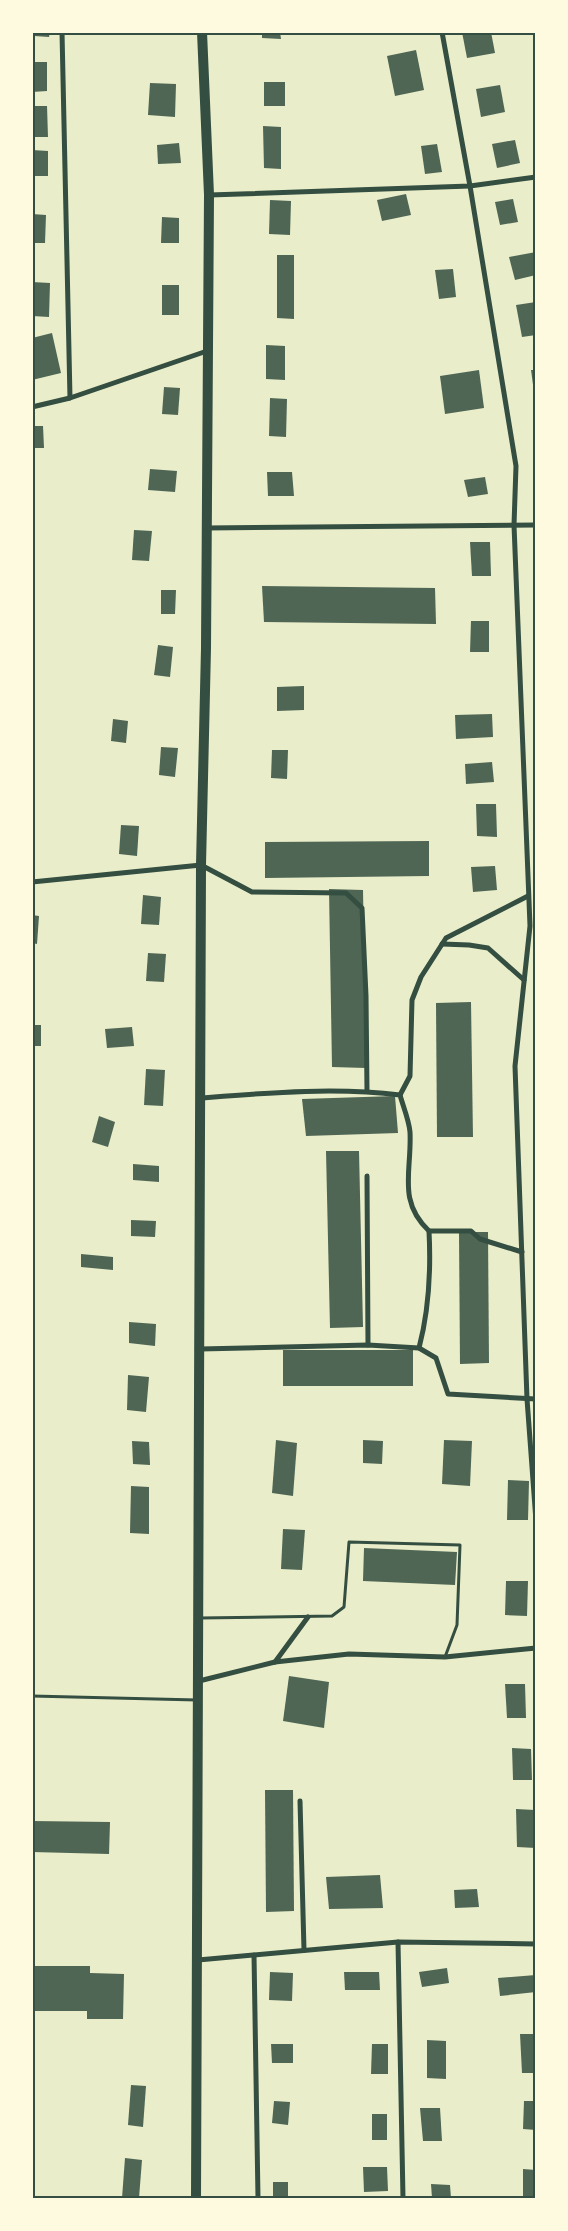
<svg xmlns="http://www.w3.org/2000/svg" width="568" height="2231" viewBox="0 0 568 2231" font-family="'PT Sans',sans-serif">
<rect width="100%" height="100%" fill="#e9edc9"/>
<g fill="#4f6655">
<path d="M34 32H50L49 37 34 36Z"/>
<path d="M262 32H280L281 39 262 38Z"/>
<path d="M462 32H491L495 53 467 58Z"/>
<path d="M416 50 424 90 395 96 387 56Z"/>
<path d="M32 62H47V91L32 92Z"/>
<rect x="264" y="82" width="21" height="24"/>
<path d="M150 83 176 84 175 117 148 115Z"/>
<path d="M500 85 505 112 481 117 476 89Z"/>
<path d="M32 106H47L48 137H32Z"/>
<path d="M263 126 281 127V169L264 168Z"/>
<path d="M515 140 520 163 497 168 492 144Z"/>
<path d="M179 143 181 163 158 164 157 145Z"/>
<path d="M437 144 442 172 425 174 421 146Z"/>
<path d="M32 150 48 151V176H32Z"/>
<path d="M406 194 411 215 382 221 377 200Z"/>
<path d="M513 199 518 222 500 225 495 202Z"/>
<path d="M270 200 291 201 290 235 269 234Z"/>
<path d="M32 214 46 215 45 243H32Z"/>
<path d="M162 217 179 218V243H161Z"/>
<path d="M536 252V275L515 280 509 257Z"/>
<path d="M277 255H294V319L277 318Z"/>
<path d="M453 269 456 297 439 299 435 270Z"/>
<path d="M32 282 50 283 49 317 32 316Z"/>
<rect x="162" y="285" width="17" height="30"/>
<path d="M536 302V335L522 337 516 305Z"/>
<path d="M52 333 61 373 32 380V338Z"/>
<path d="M266 345 285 346V380L266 379Z"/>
<path d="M479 370 484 408 445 414 440 376Z"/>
<path d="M531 370H536V392H534Z"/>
<path d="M164 387 180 388 178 415 162 414Z"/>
<path d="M270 398 287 399 286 437 269 436Z"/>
<path d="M32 426H43L44 448H32Z"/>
<path d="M150 469 177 471 175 492 148 490Z"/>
<path d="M267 472H292L294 496H268Z"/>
<path d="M485 477 488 494 468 497 464 480Z"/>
<path d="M134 530 152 531 149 561 132 560Z"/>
<path d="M470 542H490L491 576H472Z"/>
<path d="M262 586 435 588 436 624 264 622Z"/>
<path d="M161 590H176L175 614H161Z"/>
<path d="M471 621H489V652H470Z"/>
<path d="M158 645 173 647 170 677 154 675Z"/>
<path d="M304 686V710L277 711V687Z"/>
<path d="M492 714 493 737 456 739 455 715Z"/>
<path d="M113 719 128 721 126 743 111 741Z"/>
<path d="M161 747 178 748 175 777 159 775Z"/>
<path d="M272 750H288L287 779 271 778Z"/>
<path d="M492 762 494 782 466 784 465 764Z"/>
<path d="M476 804H496L497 837 477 836Z"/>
<path d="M121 825 139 826 137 856 119 854Z"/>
<path d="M429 841V876L265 878V842Z"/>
<path d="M495 866 497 890 473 892 471 867Z"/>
<path d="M329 889 363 890 366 1068 332 1067Z"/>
<path d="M143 895 161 897 159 925 141 924Z"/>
<path d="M32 915 39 916 37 944 32 943Z"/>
<path d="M148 953 166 954 164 982 146 981Z"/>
<path d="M471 1002 473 1137H437L436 1003Z"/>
<rect x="32" y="1025" width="9" height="21"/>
<path d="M132 1027 134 1046 107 1048 105 1029Z"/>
<path d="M146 1069 165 1070 163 1106 144 1105Z"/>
<path d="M395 1096 398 1133 306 1136 302 1099Z"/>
<path d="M99 1116 115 1122 108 1147 92 1142Z"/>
<path d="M326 1151H359L363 1327 330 1328Z"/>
<path d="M133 1164 159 1166V1182L133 1180Z"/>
<path d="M131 1220 156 1221 155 1237 131 1236Z"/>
<path d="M459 1232H488L489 1363 460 1364Z"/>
<path d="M81 1254 113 1257V1270L81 1267Z"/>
<path d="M129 1322 156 1324 155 1346 129 1343Z"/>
<rect x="283" y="1350" width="130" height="36"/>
<path d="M128 1375 149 1377 146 1412 127 1410Z"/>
<path d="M276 1440 297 1443 293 1496 272 1493Z"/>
<path d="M363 1440 383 1441 382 1464 363 1463Z"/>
<path d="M444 1440 472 1441 470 1486 442 1484Z"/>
<path d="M132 1441 149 1442 150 1465 133 1464Z"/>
<path d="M508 1480 529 1481 528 1520H507Z"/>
<path d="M131 1486 149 1487V1534L130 1533Z"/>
<path d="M283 1529 305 1530 302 1570 281 1569Z"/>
<path d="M364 1548 457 1552 455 1585 363 1581Z"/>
<path d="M506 1581H528L527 1616 505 1615Z"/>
<path d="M289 1676 329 1682 324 1728 283 1721Z"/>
<path d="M505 1684H525L526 1718H507Z"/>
<path d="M512 1748 531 1749 532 1780H513Z"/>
<path d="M265 1790H293L294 1911 266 1912Z"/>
<path d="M516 1809 535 1810 536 1848 517 1847Z"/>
<path d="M32 1821 110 1822 109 1854 32 1852Z"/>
<path d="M380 1875 383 1908 329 1909 326 1877Z"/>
<path d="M477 1889 479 1907 455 1908 454 1890Z"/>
<path d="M32 1966H90V1973L124 1974 123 2019H87V2011H32Z"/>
<path d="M447 1968 449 1983 422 1987 419 1972Z"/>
<path d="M270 1972 293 1973 292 2001 269 2000Z"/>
<path d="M344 1972H379L380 1990H345Z"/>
<path d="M536 1975V1992L500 1996 498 1978Z"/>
<path d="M520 2034H536V2073H522Z"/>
<path d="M427 2040 446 2041V2079L427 2078Z"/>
<path d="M271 2044H293V2063H272Z"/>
<path d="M372 2044H388V2074H371Z"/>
<path d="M131 2085 146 2086 143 2127 128 2125Z"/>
<path d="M274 2101 290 2102 288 2125 272 2123Z"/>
<path d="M524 2101H536V2130L523 2129Z"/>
<path d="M420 2108H440L442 2141H423Z"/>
<rect x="372" y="2114" width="15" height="26"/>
<path d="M125 2158 142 2160 139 2198H122Z"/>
<path d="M363 2167H387L388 2191 364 2192Z"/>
<path d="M523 2169 536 2170V2198H523Z"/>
<rect x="273" y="2182" width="15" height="16"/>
<path d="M431 2184 450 2185 451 2198H432Z"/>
</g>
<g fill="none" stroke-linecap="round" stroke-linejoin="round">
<g stroke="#344e41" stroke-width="3">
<path d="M200 1618 332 1616 344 1607 349 1542 460 1545 457 1625 445 1657"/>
<path d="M32 1696 197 1700"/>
</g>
<g stroke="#344e41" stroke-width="5">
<path d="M62 32 70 398"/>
<path d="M442 32 470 186 516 466 514 525 530 926 515 1066 527 1399 536 1521"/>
<path d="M209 195 470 186 536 177"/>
<path d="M32 407 70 398 207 351"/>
<path d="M206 528 536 525"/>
<path d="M32 882 201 865 252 892 346 893 362 908 366 996 367 1091"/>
<path d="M442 944 469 945 488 948 524 980"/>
<path d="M400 1095 410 1076 412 1000 421 977 446 938 528 896"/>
<path d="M201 1098C266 1093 334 1087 400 1095 403 1106 409 1120 410 1132 412 1171 397 1201 429 1231 431 1270 429 1310 419 1348"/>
<path d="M367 1176 368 1345"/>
<path d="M429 1231H471L480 1239 522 1252"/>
<path d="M200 1349 368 1345 419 1348 436 1358 448 1394 536 1399"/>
<path d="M275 1662 308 1617"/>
<path d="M199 1681 275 1662 349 1654 445 1657 536 1648"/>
<path d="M300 1801 304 1950"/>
<path d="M398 1942 403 2198"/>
<path d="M254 1955 258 2198"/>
<path d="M198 1960 398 1942 536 1944"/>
</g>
<path stroke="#344e41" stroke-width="10" d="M196 2198 201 865 206 648 209 195 202 32"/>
</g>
<rect width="568" height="2231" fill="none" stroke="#fefae0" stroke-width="68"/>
<rect x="34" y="34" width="500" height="2163" fill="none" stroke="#344e41" stroke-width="2"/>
</svg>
